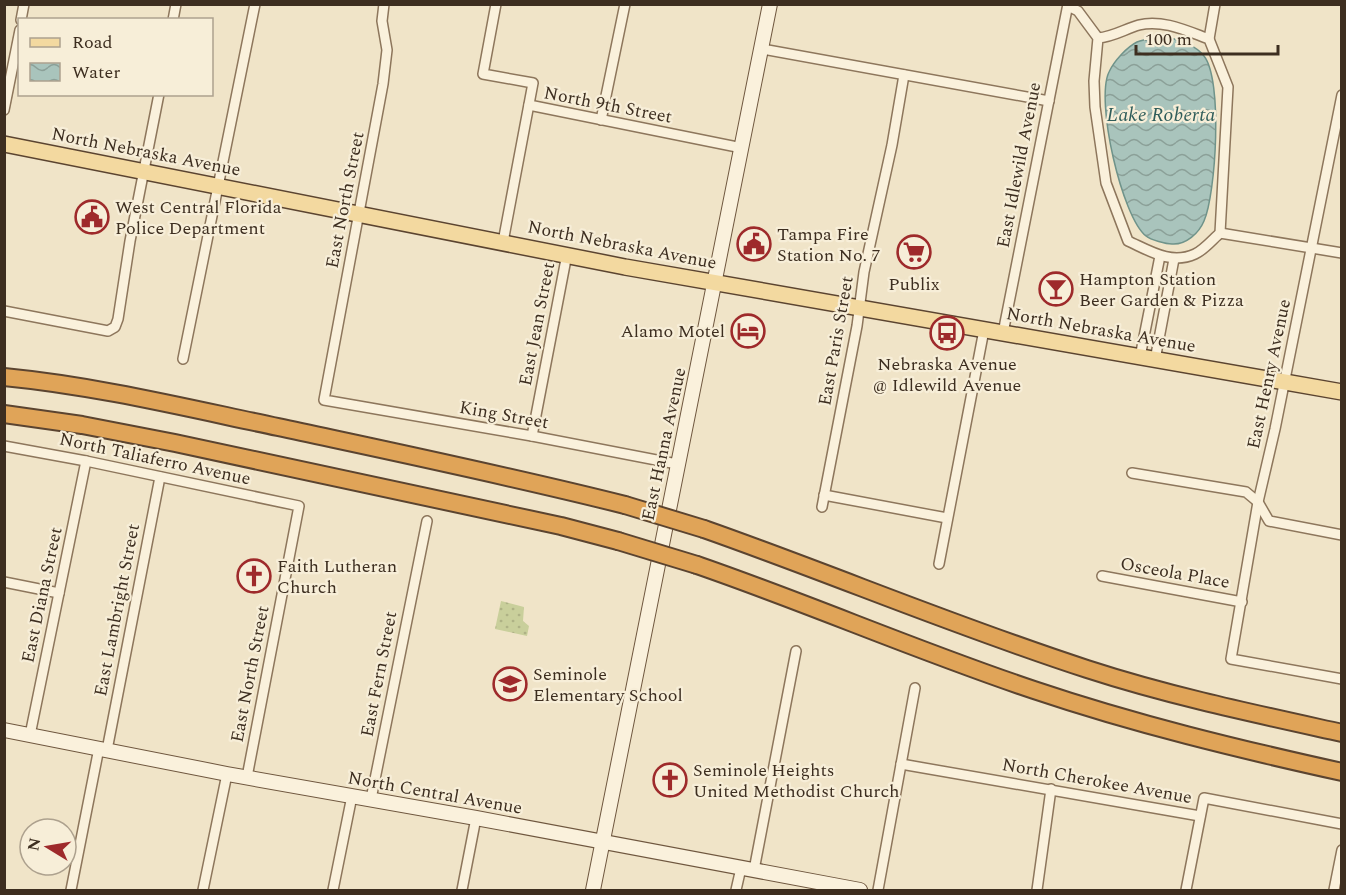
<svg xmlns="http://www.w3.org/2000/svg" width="1346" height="895" viewBox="0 0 1346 895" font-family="Spectral,serif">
<defs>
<pattern id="park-dots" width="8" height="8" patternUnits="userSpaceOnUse" patternTransform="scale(1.5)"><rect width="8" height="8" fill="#c9cf9b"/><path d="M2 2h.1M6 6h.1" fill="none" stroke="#aeb285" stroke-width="1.8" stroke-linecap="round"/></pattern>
<pattern id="water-waves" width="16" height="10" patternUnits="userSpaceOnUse" patternTransform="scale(1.5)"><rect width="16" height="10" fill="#a9c4bc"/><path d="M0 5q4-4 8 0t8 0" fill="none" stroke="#8ba098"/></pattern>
</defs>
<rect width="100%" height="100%" fill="#f0e4c8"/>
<path fill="url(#park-dots)" d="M501 601 524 607 523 621 529 626 527 636 495 629Z"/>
<path fill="url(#water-waves)" stroke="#6f938a" stroke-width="1.5" d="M1164 36C1177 40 1195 44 1204 56 1223 80 1216 193 1204 221 1199 233 1186 245 1172 244 1166 244 1151 240 1146 236 1122 217 1095 101 1109 72 1114 61 1127 47 1137 42 1145 39 1156 38 1164 36Z"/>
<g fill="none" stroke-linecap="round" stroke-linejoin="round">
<defs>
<g id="street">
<path d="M384 4 382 21 387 50 383 84 324 400 532 436 677 464"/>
<path d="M496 4 483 74 533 83 503 242"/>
<path d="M1068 6 1078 11 1098 38 1094 81 1095 107 1106 183 1128 241C1150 251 1171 265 1195 254 1204 250 1213 239 1220 233L1228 87 1209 39C1187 31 1162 19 1139 25 1125 29 1113 37 1098 38"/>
<path d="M21 20 24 4"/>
<path d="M173 20 176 4"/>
<path d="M1209 39 1215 4"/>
<path d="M762 49 1049 101"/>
<path d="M1342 95 1275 429 1258 502 1231 659 1342 679"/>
<path d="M529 105 742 148"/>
<path d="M4 110 20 30"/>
<path d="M601 120 625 4"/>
<path d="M1220 233 1342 253"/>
<path d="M4 311 108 331 115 327 118 319 130 241 159 94"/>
<path d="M1003 333 1068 4"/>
<path d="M1140 357 1160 256"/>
<path d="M183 359 255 4"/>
<path d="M1155 360 1174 259"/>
<path d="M532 436 567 254"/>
<path d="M4 446 86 461 299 506 247 777"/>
<path d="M1132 473 1246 492 1258 502 1269 521 1342 535"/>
<path d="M824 495 947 518"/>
<path d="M822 507 857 326 864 272 892 145 904 75"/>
<path d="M939 564 984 330"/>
<path d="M1102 576 1242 602"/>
<path d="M4 582 59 593"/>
<path d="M30 735 86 461"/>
<path d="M107 750 160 477"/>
<path d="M901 764 1200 816"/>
<path d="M371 799 427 521"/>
<path d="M754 870 796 651"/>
<path d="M71 890 99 748"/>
<path d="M203 890 227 774"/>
<path d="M333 890 352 796"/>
<path d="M462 890 476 818"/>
<path d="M736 890 741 868"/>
<path d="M878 890 915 688"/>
<path d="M1037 890 1051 789"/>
<path d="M1186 890 1204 798 1342 824"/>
<path d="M1334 890 1342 850"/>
</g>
<g id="secondary">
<path d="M4 730 227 774 476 818 860 890"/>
<path d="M593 890 770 4"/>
</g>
<path id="primary" d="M4 144 625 267 1342 392"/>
<g id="highway">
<path d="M4 377C97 386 187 408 278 427 394 452 510 476 625 505"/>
<path d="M4 414 82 425 175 443 561 526 618 541"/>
<path d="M704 529C832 574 957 627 1087 669 1170 696 1256 714 1342 733"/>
<path d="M697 565C810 604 920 652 1034 690 1135 724 1238 749 1342 772"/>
</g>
</defs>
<use href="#street" stroke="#8d765c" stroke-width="12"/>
<use href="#secondary" stroke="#6f573f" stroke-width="16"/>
<use href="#primary" stroke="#5b4430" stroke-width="18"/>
<use href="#highway" stroke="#5b4430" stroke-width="20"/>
<use href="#street" stroke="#faf1dc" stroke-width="9"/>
<use href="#secondary" stroke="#faf1dc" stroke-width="14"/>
<use href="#primary" stroke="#f3d9a0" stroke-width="15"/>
<use href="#highway" stroke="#e0a458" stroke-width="16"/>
<defs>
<g id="highway-bridge">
<path d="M625 505 704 529"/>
<path d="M618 541 697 565"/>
</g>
</defs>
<use href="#highway-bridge" stroke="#5b4430" stroke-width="20" stroke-linecap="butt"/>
<use href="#highway-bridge" stroke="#e0a458" stroke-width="16"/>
</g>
<defs>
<symbol id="civic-ring" viewBox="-11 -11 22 22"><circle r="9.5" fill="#f7eed8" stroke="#9e2a2b" stroke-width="1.5"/><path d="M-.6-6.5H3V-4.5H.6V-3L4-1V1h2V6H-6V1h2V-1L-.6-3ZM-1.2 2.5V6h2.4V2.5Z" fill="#9e2a2b"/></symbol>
<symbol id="supermarket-ring" viewBox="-11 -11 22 22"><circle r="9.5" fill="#f7eed8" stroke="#9e2a2b" stroke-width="1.5"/><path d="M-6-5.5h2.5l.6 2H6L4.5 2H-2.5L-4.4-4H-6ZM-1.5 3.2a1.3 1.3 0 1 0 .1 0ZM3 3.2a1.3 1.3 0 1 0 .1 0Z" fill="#9e2a2b"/></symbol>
<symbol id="bar-ring" viewBox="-11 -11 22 22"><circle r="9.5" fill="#f7eed8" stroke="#9e2a2b" stroke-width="1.5"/><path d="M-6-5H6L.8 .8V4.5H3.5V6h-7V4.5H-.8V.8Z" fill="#9e2a2b"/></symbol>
<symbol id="hotel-ring" viewBox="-11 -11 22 22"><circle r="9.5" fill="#f7eed8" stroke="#9e2a2b" stroke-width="1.5"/><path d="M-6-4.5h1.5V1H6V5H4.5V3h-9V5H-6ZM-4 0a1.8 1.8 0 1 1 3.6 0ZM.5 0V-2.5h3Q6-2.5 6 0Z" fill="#9e2a2b"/></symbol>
<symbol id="bus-ring" viewBox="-11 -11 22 22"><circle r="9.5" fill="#f7eed8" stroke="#9e2a2b" stroke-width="1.5"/><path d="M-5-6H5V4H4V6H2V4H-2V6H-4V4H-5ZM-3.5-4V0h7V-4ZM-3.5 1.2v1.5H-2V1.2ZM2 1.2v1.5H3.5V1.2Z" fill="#9e2a2b"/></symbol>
<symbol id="church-ring" viewBox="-11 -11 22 22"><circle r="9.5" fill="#f7eed8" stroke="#9e2a2b" stroke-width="1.5"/><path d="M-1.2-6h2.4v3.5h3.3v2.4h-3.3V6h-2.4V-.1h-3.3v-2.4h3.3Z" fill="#9e2a2b"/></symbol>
<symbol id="school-ring" viewBox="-11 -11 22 22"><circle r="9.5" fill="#f7eed8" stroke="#9e2a2b" stroke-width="1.5"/><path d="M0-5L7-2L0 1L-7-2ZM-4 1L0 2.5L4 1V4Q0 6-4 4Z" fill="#9e2a2b"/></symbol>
</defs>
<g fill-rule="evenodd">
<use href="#civic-ring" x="73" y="198" width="38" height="38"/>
<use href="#civic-ring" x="735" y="225" width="38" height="38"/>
<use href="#supermarket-ring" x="895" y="233" width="38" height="38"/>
<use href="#bar-ring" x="1037" y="270" width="38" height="38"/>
<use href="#hotel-ring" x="729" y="312" width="38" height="38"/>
<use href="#bus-ring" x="928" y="314" width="38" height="38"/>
<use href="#church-ring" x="235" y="557" width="38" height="38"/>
<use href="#school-ring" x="491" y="665" width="38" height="38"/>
<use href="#church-ring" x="651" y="761" width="38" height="38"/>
</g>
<g text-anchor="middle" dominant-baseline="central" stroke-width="4.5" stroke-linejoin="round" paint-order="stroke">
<g font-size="18" fill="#3d2e20" stroke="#f7eed8">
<text transform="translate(608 105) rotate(11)">North 9th Street</text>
<text transform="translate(146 152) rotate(11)">North Nebraska Avenue</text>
<text transform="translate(1019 165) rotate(-79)">East Idlewild Avenue</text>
<text transform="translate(345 200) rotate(-79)">East North Street</text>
<text transform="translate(622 245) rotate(11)">North Nebraska Avenue</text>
<text transform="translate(537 324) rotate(-79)">East Jean Street</text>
<text transform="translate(1101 330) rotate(10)">North Nebraska Avenue</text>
<text transform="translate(836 341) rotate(-80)">East Paris Street</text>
<text transform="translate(1269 374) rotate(-78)">East Henry Avenue</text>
<text transform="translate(504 415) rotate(10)">King Street</text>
<text transform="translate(664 444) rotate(-78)">East Hanna Avenue</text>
<text transform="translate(155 459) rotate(12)">North Taliaferro Avenue</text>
<text transform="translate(1175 573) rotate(10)">Osceola Place</text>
<text transform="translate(42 595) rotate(-78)">East Diana Street</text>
<text transform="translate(117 610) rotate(-79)">East Lambright Street</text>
<text transform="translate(250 674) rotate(-79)">East North Street</text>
<text transform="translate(379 674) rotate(-79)">East Fern Street</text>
<text transform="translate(1097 781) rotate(10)">North Cherokee Avenue</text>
<text transform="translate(435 793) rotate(10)">North Central Avenue</text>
</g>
<g font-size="18" fill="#3d2e20" stroke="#f7eed8" text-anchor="start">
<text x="115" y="207">West Central Florida<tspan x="115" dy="21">Police Department</tspan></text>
<text x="777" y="234">Tampa Fire<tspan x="777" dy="21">Station No. 7</tspan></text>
<text x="1079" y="279">Hampton Station<tspan x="1079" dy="21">Beer Garden &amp; Pizza</tspan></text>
<text x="914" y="284" text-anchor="middle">Publix</text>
<text x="725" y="331" text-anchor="end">Alamo Motel</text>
<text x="947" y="364" text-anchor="middle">Nebraska Avenue<tspan x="947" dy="21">@ Idlewild Avenue</tspan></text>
<text x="277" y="566">Faith Lutheran<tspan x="277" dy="21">Church</tspan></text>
<text x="533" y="674">Seminole<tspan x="533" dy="21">Elementary School</tspan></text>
<text x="693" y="770">Seminole Heights<tspan x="693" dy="21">United Methodist Church</tspan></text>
</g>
<g font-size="20" font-style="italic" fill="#2f5d5a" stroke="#f7eed8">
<text x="1161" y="115">Lake Roberta</text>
</g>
</g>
<rect width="1346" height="895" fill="none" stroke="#3d2e20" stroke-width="12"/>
<rect x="18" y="18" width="195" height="78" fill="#f7eed8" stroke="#ada18e" stroke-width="1.5"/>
<rect x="30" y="38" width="30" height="9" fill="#f3d9a0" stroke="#ada18e" stroke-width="1.5"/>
<text x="72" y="48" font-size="18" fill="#3d2e20">Road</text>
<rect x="30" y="63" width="30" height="18" fill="url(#water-waves)" stroke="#ada18e" stroke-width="1.5"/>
<text x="72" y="78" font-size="18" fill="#3d2e20">Water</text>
<g transform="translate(48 847) rotate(281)"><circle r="28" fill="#f7eed8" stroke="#ada18e" stroke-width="1.5"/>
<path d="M0-4.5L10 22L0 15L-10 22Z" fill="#9e2a2b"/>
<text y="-9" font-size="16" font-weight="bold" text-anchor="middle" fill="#3d2e20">N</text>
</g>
<path d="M1136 45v9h142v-9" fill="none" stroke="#3d2e20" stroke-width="3"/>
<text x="1145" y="45" font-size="18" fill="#3d2e20" stroke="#f7eed8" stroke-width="4.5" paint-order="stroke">100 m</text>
</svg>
